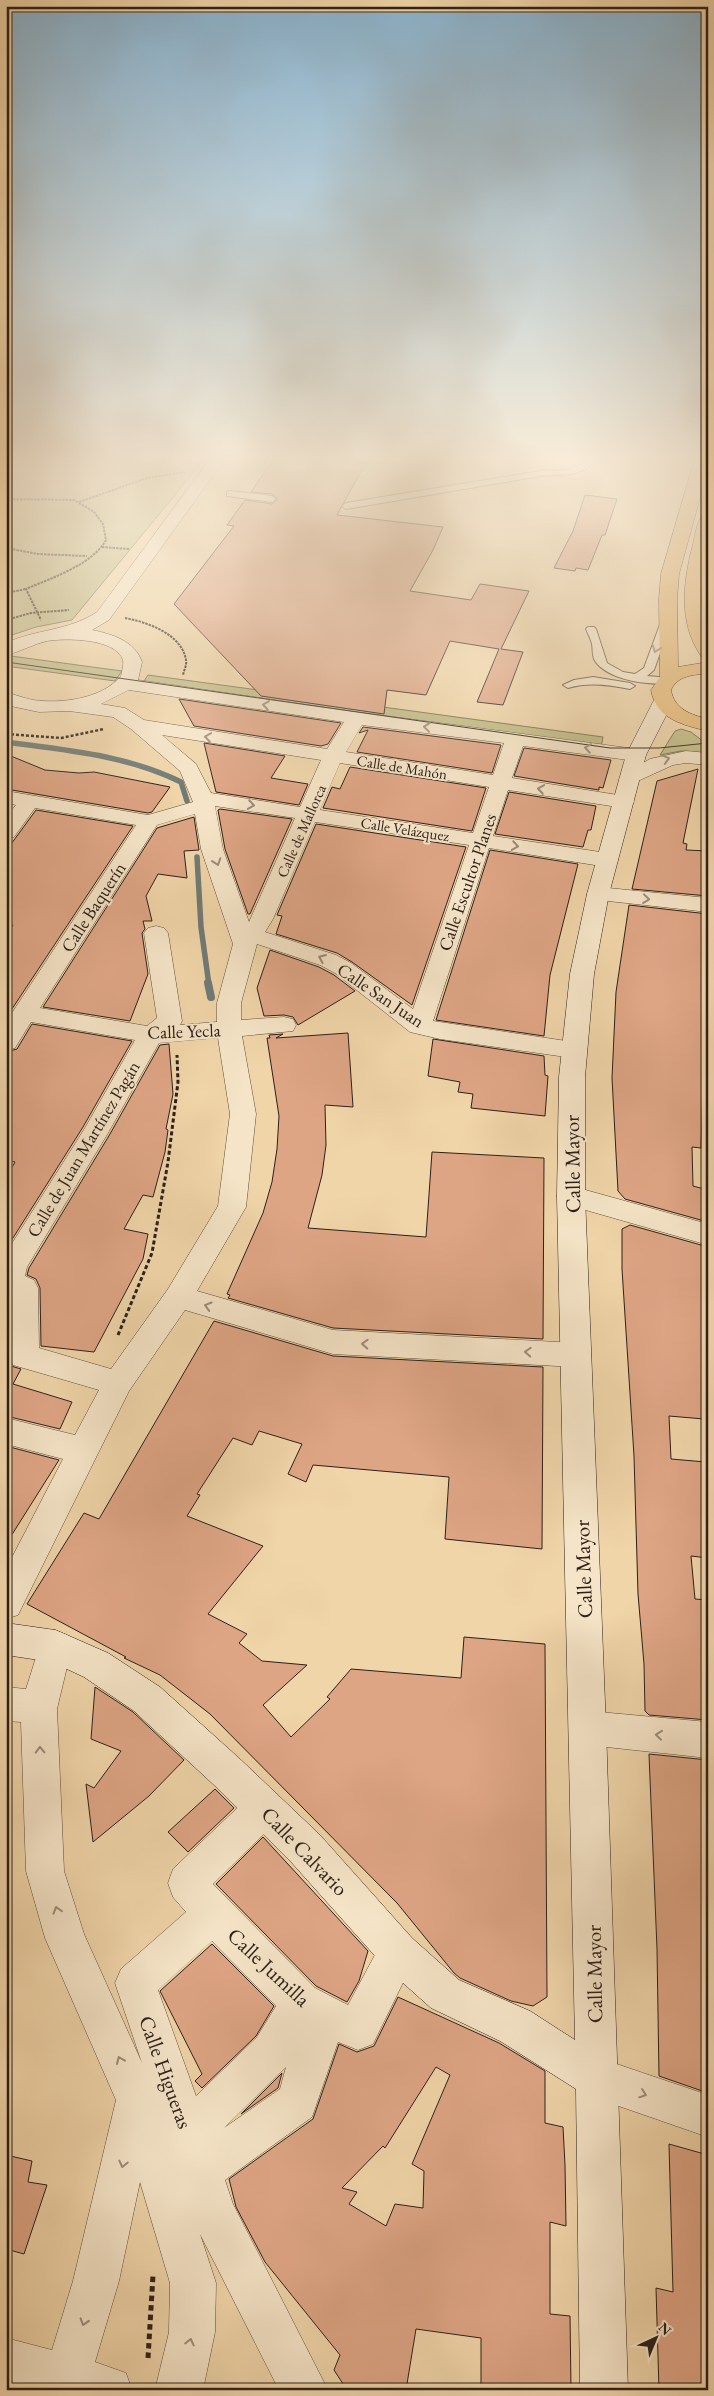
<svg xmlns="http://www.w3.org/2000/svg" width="714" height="2396" viewBox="0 0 714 2396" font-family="'EB Garamond',serif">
<rect width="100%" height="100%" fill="#f0d5a9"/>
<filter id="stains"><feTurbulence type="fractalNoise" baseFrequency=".004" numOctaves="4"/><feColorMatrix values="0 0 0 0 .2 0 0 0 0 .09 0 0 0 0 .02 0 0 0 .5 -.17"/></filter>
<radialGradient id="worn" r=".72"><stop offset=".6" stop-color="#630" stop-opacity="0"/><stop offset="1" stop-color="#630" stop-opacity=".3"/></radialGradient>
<g fill="#c0bc84" stroke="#766e50">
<path d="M6 455H208L72 620 36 627 6 637Z"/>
<path d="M11 656 122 671 115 681 6 666V661Z"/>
<path d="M148 675 603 737 601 748 142 684Z"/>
<path d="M681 729 691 732 708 745V753L681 751 660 755 675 731Z"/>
</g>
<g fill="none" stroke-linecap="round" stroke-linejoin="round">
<g stroke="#707b75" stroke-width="5.5">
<path d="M6 742C66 750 126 755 181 782L187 801"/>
<path d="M197 857 201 927 209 985"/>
</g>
<path stroke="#707b75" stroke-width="8" d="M208 983 211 997"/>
</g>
<g fill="#dea585" stroke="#2c201b" fill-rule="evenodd">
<path d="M276 455H370L337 515 443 527 433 550 410 591 471 600 480 584 529 591 501 649 523 652 503 705 477 702 499 649 450 641 426 695 387 690 384 714 261 696 174 604 234 526 227 525 245 500 272 504 277 500V498L272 494 251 492Z"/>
<path d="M585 495 617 499 605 535H602L588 570 576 568 575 571 554 568 573 531Z"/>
<path d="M179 699 341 723 328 744 321 746 194 726Z"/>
<path d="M363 727 501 745 492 773 357 752 368 730 359 733Z"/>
<path d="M204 743 285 756 271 778 308 784 299 805 216 792Z"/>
<path d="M524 748 611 760 603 788 599 787V790L514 776Z"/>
<path d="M6 754 45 770 79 773 94 772 170 787 152 812 148 813 6 789Z"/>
<path d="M350 767 486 788 472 831 323 808 332 787 340 789Z"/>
<path d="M698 769 683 843 687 844 686 850 708 851V896L632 889 657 781Z"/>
<path d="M509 792 596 806 591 830H588L583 847 495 834Z"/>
<path d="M220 809 292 819 250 914H248L225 849 218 810Z"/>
<path d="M36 810 133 826 6 1018V936L13 925 6 923V851Z"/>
<path d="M194 817 199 850 184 851 187 878 158 874 146 896 152 921H143L145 929 142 933 148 974 130 1021 43 1007 157 828Z"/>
<path d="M316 824 466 847 412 1005 352 962 337 953 276 934 282 916 277 915Z"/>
<path d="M490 850 578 864 550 975 544 1036 436 1020Z"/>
<path d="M629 905 708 914 701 1148 692 1147 693 1186 708 1190V1222L625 1199 618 1191 612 1078 616 992Z"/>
<path d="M270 950 319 967 334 975 355 991 298 1025 293 1017 284 1015 264 1016 257 988Z"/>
<path d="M32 1024 132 1041 83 1127 6 1249V1178L15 1162 6 1160V1052L17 1049Z"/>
<path d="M348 1033 353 1107 325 1105 326 1145 322 1175 308 1228 426 1237 432 1152 544 1158 543 1339 333 1328 228 1298 230 1295 227 1294 263 1213 272 1182 277 1149 279 1116 267 1038H270L269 1035 283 1034 276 1038Z"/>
<path d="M433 1039 544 1056 545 1075 548 1076 545 1116 471 1108 473 1094 458 1092 460 1082 428 1076Z"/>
<path d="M169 1044 173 1094 166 1129 168 1130 165 1152 153 1197 143 1195 124 1229 148 1234 143 1259 94 1352 41 1346 40 1288 36 1279 27 1275 29 1268 110 1134 160 1045Z"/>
<path d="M630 1225 708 1247V1410L704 1409V1419L669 1416 671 1459 706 1462 708 1558 691 1556 695 1599 708 1600V1720L649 1715 645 1711 644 1664 638 1594 634 1456 622 1269V1229Z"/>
<path d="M6 1295 7 1356 11 1366 21 1369 13 1384 72 1402 60 1429 6 1416Z"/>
<path d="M214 1321 333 1356 543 1367 542 1549 445 1539 449 1477 313 1465 306 1482 288 1474 302 1444 259 1431 252 1445 233 1438 197 1494 200 1495 187 1516 263 1546 208 1614 247 1634 239 1643 262 1661 307 1665 263 1705 291 1737 330 1699 327 1697 351 1669 461 1678 464 1637 545 1644 547 1997 533 2006 511 2001 460 1978 454 1973 397 1903 210 1714 160 1675 124 1658 126 1657 27 1604 84 1513 99 1519Z"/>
<path d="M6 1446 59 1460 6 1544Z"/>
<path d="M95 1687 133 1712 184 1760 149 1796 93 1842 86 1784 94 1788 121 1751 91 1739Z"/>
<path d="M649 1754 708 1760V2093L659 2076 657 1949Z"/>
<path d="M215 1789 234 1808 188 1852 168 1832Z"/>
<path d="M263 1837 368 1951 359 1981 347 2002 316 1986 216 1884Z"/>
<path d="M212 1944 274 2006 256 2036 202 2088 195 2081 202 2074 160 1991Z"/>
<path d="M398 1997 499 2043 545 2071V2123L563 2127 565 2165 566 2226 550 2222V2314L570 2316 571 2390H481V2338L416 2329 406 2390H347L334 2370 340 2355 265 2262 236 2207 229 2179 313 2119 339 2044 357 2052 374 2046ZM436 2067 450 2075 412 2164 424 2171 423 2208 395 2204 386 2226 349 2204 357 2192 342 2188 383 2146 385 2148Z"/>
<path d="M282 2073 278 2088 241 2114Z"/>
<path d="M669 2144 708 2155V2390H659L656 2288 673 2292Z"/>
<path d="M6 2155 32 2161 28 2182 47 2185 24 2254 6 2249Z"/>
</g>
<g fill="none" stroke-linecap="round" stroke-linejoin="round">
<defs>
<g id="lane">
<path d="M585 463 589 466 588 468 573 474 541 476 346 509 342 506 346 503 541 471 567 470Z"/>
<path d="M230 491 272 496 276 499 272 502 227 496V492Z"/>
<path d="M667 616 672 619 654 670 647 676 670 678V682C650 687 604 679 594 659 592 654 593 649 592 644 591 639 588 634 586 629L588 627H594L596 629 607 663 623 672 635 674 644 668 662 619Z"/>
<path d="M593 677 630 683 635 686 630 689C608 685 590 682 568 688L563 685 574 680Z"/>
</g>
<g id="street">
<path d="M213 455H228L109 620 92 630C112 634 135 641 142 662L138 680 356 712 636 749 643 751 646 755 643 759 636 761 523 746 512 778 624 796 631 798 634 802 631 806 624 808 508 790 493 836 607 853 615 855 618 860 615 865 607 867 489 848 433 1021 573 1042 582 1044 586 1050 582 1056 573 1058 440 1039 410 1032 335 973 320 965 257 944 241 1003V1020L284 1017 293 1019 296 1025 293 1031 242 1036 256 1114 246 1207 197 1291 333 1330 576 1343 587 1346 591 1355 587 1364 576 1367 333 1354 185 1310 129 1391 18 1615 6 1619V1569L63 1459 6 1444V1418L75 1435 99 1390 13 1365 9 1356V1294L6 1293V1253L85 1128 135 1040 31 1022 15 1048 6 1050V1022L136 825 35 808 14 837 6 838V817L16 805 6 803V791L148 815 193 802 180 771 131 729 113 717 69 711 39 712 6 705V692C15 695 24 698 33 700 61 704 102 699 121 676 122 671 124 665 123 660 116 638 65 638 47 641 33 644 20 652 6 655V643C36 629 69 631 97 612ZM129 690 344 722 327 749 144 720 125 708 101 704ZM362 725 504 743 493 775 346 752ZM162 735 321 760 300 807 211 793 196 764ZM340 763 489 787 473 833 320 810ZM215 806 295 818 249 922 223 849ZM195 814 201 849 233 944 217 1003V1022L180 1025 182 1021 168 933 164 928 156 926 148 928 144 933 157 1018 147 1026 40 1008 157 825ZM315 822 469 845 413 1009 351 963 336 955 265 932 273 919ZM218 1038 230 1114 218 1206 168 1289 111 1369 39 1348 38 1288 34 1280 25 1276 27 1267 108 1133 159 1043Z"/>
<path d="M686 751 708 753V765L686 763 673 765 629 785 622 783 619 779 622 775 650 759Z"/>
<path d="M598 887 708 898V912L590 899 587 894 590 889Z"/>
<path d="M571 1186 708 1224V1245L561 1203 557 1196 561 1189Z"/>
<path d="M55 1630 67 1635 72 1646 57 1709 64 1871 84 1934 142 2063 115 1983 121 1969 186 1912 173 1897 168 1883 173 1869 251 1795 264 1789 277 1795 283 1808 277 1821 213 1884 315 1988 348 2005 384 1938 398 1932 412 1938 418 1952 373 2044 358 2050 338 2042 312 2117 225 2180 233 2204 328 2390H279L200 2234 216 2283 215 2332 203 2390H155L169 2332 170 2283 140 2182 119 2281 95 2362 126 2373 132 2390H25L6 2384V2338L52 2350 73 2281 116 2100 45 1938 26 1871 21 1722 6 1721V1687L26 1689 43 1635ZM212 1941 276 2006 257 2037 196 2096 158 1990ZM286 2067 280 2089 224 2128Z"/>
<path d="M588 1711 708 1722V1758L588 1745 575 1740 570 1728 575 1716Z"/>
<path d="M596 2057 708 2095V2137L581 2093 575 2078 581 2063Z"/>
</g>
<path id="secondary" d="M663 696 670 698 673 702 646 755 609 894 594 974 585 1077V1196L606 1728 628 2390H580L576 2089 500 2041 431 2008 384 1966 292 1863 214 1785 134 1711 84 1677 52 1662 6 1655V1623L55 1630 67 1635 108 1653 160 1687 240 1759 320 1835 412 1938 459 1980 530 2011 575 2040 557 1196 559 1077 570 974 587 894 626 755 653 702 656 698Z"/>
<g id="primary">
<path d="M696 455H708V469L679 574 677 599 678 667 708 662V674C694 674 677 676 671 690 674 709 691 715 708 719V731C683 725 656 719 651 690L660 677 659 599 661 574Z"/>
<path d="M708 513V551L702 586 701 603 708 633V657L701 656C678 622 683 582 693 544 695 534 697 523 702 515Z"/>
</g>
</defs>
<use href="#lane" stroke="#5d4d3e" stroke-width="2"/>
<use href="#street" stroke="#5d4d3e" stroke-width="1"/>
<use href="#secondary" stroke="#2c201b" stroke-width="1"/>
<use href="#primary" stroke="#2c201b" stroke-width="1"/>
<g stroke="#2c201b" stroke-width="2" stroke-dasharray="2.5 1" stroke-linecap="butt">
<path d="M6 499 74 500 94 512 103 524 106 540C92 565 51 578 26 589L41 620"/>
<path d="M79 502 147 478 185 472"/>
<path d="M102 547 129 549"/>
<path d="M6 548 38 554 87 556"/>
<path d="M6 593 26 589"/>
<path d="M125 618C147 622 182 634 186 660 187 665 184 670 183 675"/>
<path d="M6 620 31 613 69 610"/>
</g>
<path stroke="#2c201b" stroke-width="2.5" stroke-dasharray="3 2" stroke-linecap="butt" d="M6 734 61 738 104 729"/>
<path stroke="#2c201b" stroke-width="3" stroke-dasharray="4 2.5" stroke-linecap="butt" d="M118 1335 152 1253 168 1162 178 1082 177 1055"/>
<path stroke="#2c201b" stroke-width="5" stroke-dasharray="5.5 4" stroke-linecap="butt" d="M148 2358 153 2275"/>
<use href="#lane" fill="#f5e4c7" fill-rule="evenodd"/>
<use href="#street" fill="#f5e4c7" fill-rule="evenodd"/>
<use href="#secondary" fill="#f5e4c7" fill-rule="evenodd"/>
<use href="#primary" fill="#e8ba74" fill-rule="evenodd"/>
<path stroke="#2c201b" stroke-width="1" d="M6 662 610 748H659L708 743"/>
</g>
<defs><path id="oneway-chevron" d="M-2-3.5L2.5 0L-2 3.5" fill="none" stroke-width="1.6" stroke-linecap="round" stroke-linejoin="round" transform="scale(1.25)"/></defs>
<g stroke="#9b8c7a">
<use href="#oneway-chevron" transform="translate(656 649) rotate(110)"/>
<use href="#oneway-chevron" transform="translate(266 705) rotate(-172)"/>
<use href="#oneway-chevron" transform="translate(427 727) rotate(-173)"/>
<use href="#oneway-chevron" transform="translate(208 737) rotate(-172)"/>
<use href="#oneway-chevron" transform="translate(588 748) rotate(-172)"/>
<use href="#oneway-chevron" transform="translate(666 759) rotate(-17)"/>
<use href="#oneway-chevron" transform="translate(541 789) rotate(-171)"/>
<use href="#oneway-chevron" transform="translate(251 805) rotate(9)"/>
<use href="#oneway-chevron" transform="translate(515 846) rotate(9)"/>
<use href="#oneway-chevron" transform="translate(217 862) rotate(71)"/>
<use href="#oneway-chevron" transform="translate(646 899) rotate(6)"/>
<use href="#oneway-chevron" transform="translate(322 958) rotate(-157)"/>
<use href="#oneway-chevron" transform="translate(208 1306) rotate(-164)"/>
<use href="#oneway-chevron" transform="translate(365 1344) rotate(-177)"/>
<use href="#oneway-chevron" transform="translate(528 1352) rotate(-177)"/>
<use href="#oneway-chevron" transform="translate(659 1735) rotate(-174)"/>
<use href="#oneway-chevron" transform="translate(40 1750) rotate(-92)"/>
<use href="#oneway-chevron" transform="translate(57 1910) rotate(-106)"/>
<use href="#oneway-chevron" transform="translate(120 2060) rotate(-113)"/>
<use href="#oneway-chevron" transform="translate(643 2094) rotate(19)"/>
<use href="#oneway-chevron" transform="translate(123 2164) rotate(103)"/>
<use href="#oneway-chevron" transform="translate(84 2322) rotate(107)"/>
<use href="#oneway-chevron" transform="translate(190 2342) rotate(-77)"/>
</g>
<linearGradient id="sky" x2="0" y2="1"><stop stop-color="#8ab5d2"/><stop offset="0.58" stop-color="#f8ecd8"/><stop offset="1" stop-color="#f8ecd8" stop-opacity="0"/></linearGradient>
<rect width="714" height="791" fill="url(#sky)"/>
<g text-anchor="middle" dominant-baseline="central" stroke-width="4" stroke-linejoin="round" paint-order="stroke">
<g font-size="15" fill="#2c201b" stroke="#f5e4c7">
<text transform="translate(402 767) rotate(9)">Calle de Mahón</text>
<text transform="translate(405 829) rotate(9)">Calle Velázquez</text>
<text transform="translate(301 831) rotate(-66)">Calle de Mallorca</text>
</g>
<g font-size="18" fill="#2c201b" stroke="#f5e4c7">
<text transform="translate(467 882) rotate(-71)">Calle Escultor Planes</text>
<text transform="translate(93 907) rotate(-57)">Calle Baquerín</text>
<text transform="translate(381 995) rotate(34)">Calle San Juan</text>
<text transform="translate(184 1031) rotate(-2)">Calle Yecla</text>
<text transform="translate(83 1149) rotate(-59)">Calle de Juan Martínez Pagán</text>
</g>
<g font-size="21" fill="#2c201b" stroke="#f5e4c7">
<text transform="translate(572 1164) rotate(-91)">Calle Mayor</text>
<text transform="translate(583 1569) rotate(-92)">Calle Mayor</text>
<text transform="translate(305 1851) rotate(46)">Calle Calvario</text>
<text transform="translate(269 1967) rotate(43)">Calle Jumilla</text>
<text transform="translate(594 1974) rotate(-91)">Calle Mayor</text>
<text transform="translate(166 2072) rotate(70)">Calle Higueras</text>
</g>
</g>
<rect width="714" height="2396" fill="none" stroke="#f0d5a9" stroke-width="25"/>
<rect x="8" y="8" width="699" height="2381" fill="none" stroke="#2c201b" stroke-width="2.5"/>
<rect x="12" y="12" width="689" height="2371" fill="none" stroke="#2c201b"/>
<g transform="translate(656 2338) rotate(44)" stroke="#f5e4c7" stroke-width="4" paint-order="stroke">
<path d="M0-4L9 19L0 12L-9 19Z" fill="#2c201b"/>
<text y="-8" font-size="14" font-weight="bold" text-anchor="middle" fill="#2c201b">N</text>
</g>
<rect width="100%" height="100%" filter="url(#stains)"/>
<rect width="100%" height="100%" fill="url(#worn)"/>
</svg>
